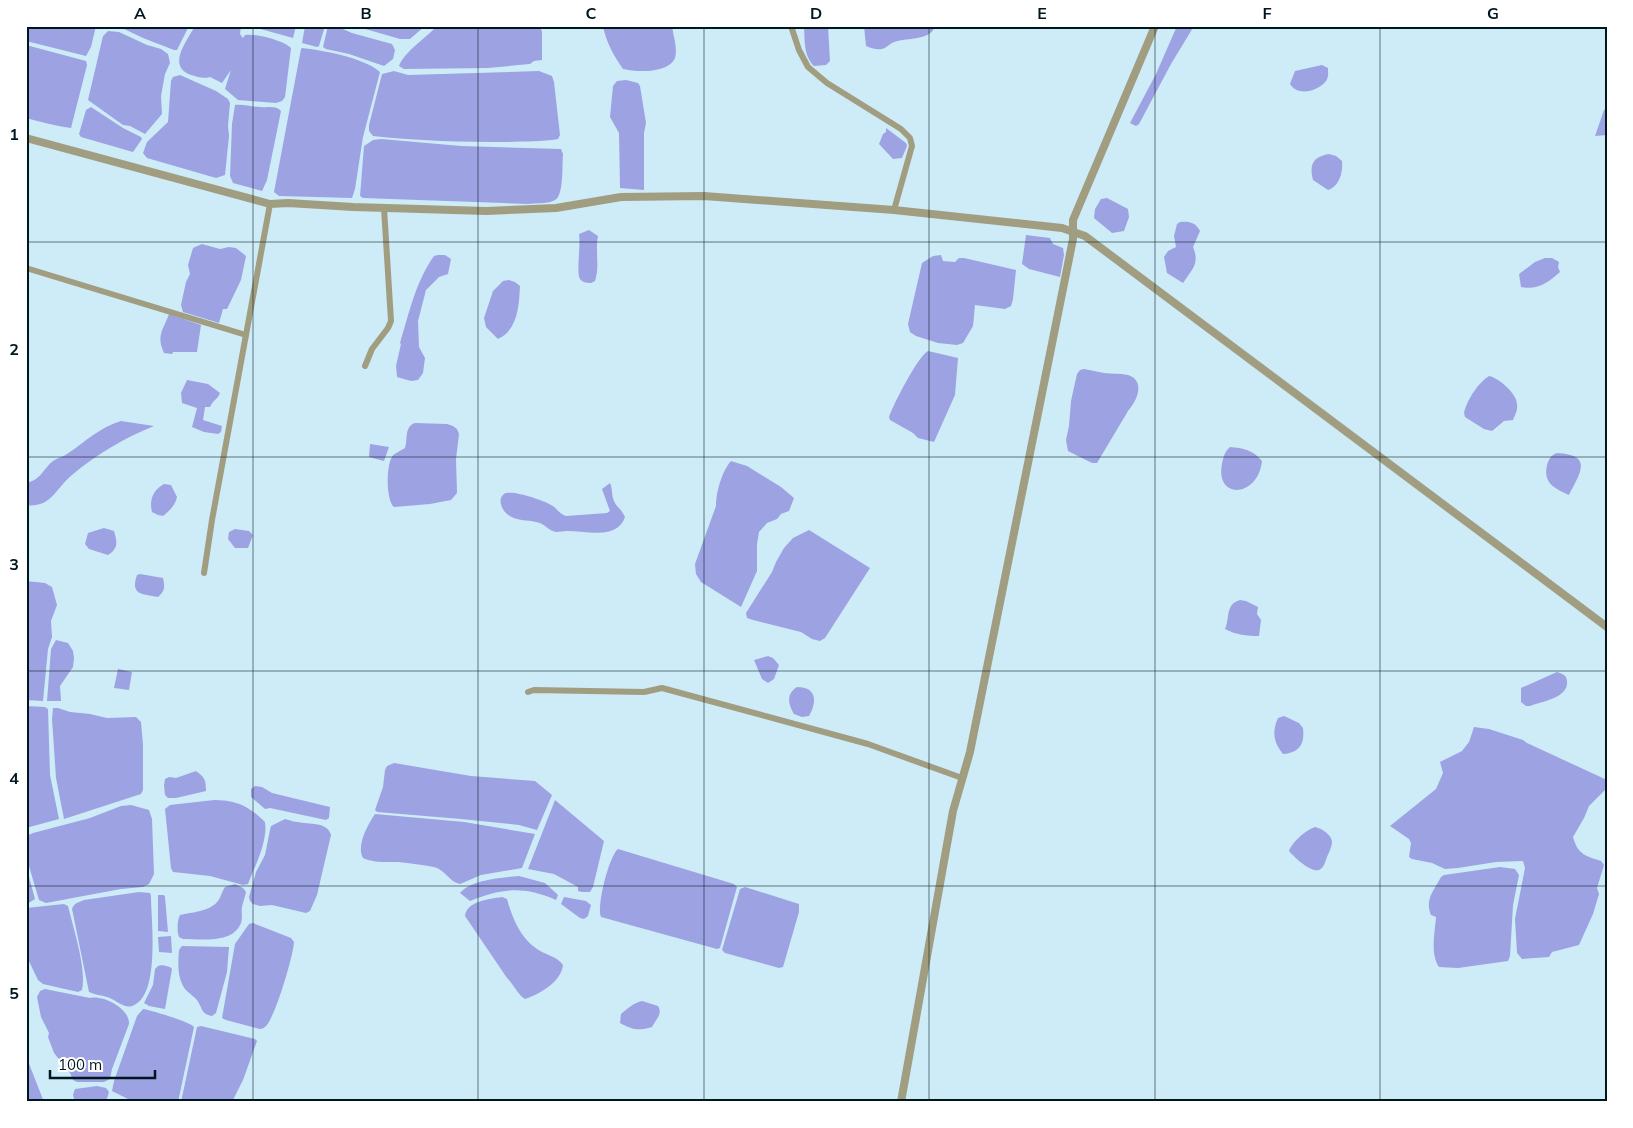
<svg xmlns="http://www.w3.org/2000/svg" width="1633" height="1128" viewBox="0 0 1633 1128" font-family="Mulish,sans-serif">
<rect width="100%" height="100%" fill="#cdecf7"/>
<g fill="#9da2e3">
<path d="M26 26H96L91 47 86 56 26 41Z"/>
<path d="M118 26H189L177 50H174L143 38Z"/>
<path d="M195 26H241L240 34 243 38 245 35C255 33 285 41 291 48L285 97 282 101 276 103 238 100 225 89 231 70 222 83 210 77C203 79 198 77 191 75 166 66 187 41 195 26Z"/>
<path d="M255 26H296L293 38 257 28Z"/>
<path d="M305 26H325L319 46 317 47 302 43Z"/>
<path d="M328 26H336L352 33 392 44 395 50 393 59 384 66 349 54 326 49 323 47Z"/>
<path d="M355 26H425L410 39H400Z"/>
<path d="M437 26H540L542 32V60L534 61 530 64 488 68 404 69 399 66C404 52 426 38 437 26Z"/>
<path d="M603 26H672C673 35 678 49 675 58 668 74 636 72 623 69 614 56 606 42 603 26Z"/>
<path d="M804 26H828L830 61 826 65 814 66C803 55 805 40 804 26Z"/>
<path d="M864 26H935C931 42 903 37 892 43 888 45 886 48 882 49 876 50 871 48 866 46Z"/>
<path d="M1177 26H1194L1171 64 1139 124 1136 126 1130 123 1156 74Z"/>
<path d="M108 31 119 32 147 45 161 49 168 54 170 63 165 74 161 96 162 114 145 134 130 126 123 125 88 100 103 36Z"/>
<path d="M26 45 86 61 87 65 71 128C56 126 41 122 26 118Z"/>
<path d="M302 48C322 50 365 58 380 72L363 137 355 189 352 198 279 196 274 192 301 49Z"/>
<path d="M1322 65 1328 68C1328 72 1329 77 1326 81 1318 91 1298 97 1290 84L1295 71Z"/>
<path d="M394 71 408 75 539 71 552 76 554 82 560 135 558 139C542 142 525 141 508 142 463 142 418 141 373 136L369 131V125L382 74Z"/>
<path d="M180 75 216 91 228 99 230 103 228 126 229 136 225 175 216 178 147 158 143 153 147 142 168 122 171 81 173 77Z"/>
<path d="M626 80 638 83 640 86 646 123 644 133V190L620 188 619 133 610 117 613 86 617 81Z"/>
<path d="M235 105C244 104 252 107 261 107 269 108 275 105 281 111L267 180 262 191 233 183 230 176 232 124Z"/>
<path d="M91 107 123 128 141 137 142 139 133 152 81 137 79 134 86 110Z"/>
<path d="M1607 108V135L1595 136 1604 110Z"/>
<path d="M886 128 906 143 907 146 902 158 893 159 879 144 883 134 886 132Z"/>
<path d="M381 139 461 146 561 149 563 154C562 164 564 196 555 200 548 204 536 203 528 204L363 198 360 196 364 146 373 140Z"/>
<path d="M1329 154 1336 156 1342 161C1343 171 1340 186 1328 190L1313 180C1309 164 1313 157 1329 154Z"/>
<path d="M1107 198 1128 209 1129 217 1124 231 1112 233 1094 218 1095 209 1101 199Z"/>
<path d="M1180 222C1190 221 1196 223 1200 231L1193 247C1200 264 1192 269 1183 283L1167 273 1164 257 1168 251 1176 247 1174 236 1177 224Z"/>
<path d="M589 230 598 236C595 251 600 267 595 281L591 283C586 283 582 282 580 279 576 273 581 244 579 234Z"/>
<path d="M1026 235 1050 238 1053 244 1063 248 1064 255 1060 277 1029 269 1022 264Z"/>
<path d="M202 244 220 249 229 247 236 248 246 256 241 280 227 309H223L219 323 183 312 181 305 186 282 190 274 188 265 193 248Z"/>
<path d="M438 255H445L451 259 448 274 439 277 426 290 418 321 419 347 425 358 423 373 418 380 411 381 397 377 396 366 401 344 400 343C409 313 416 281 434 256Z"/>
<path d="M941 255 943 261 955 262 959 258H964L1016 270 1013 299 1011 306 1005 309 975 305 973 326 963 343 957 345 938 343 916 336 910 332 908 324 922 263 933 256Z"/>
<path d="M1545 258H1552L1559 262 1558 267 1560 272C1548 283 1538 290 1521 287L1519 274 1535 262Z"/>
<path d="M509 280 515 282 520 286C519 305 518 330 498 339L486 327 484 318 493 291 503 281Z"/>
<path d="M169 314 201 325 197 352H173L172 354 164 353C156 335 163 331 169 314Z"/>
<path d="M928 351 958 358 955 395 934 442 918 438 913 433 890 420 889 417C893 405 918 356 928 351Z"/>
<path d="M1084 369C1091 370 1097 372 1104 373 1112 374 1120 373 1128 375 1146 381 1137 401 1128 411L1097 463H1092L1068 451 1066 440 1069 426 1071 401 1077 374 1080 370Z"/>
<path d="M1489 376C1499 378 1517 394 1517 404 1518 410 1515 415 1513 420L1504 421 1492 431 1484 429 1465 417 1464 413C1467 400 1478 383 1489 376Z"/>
<path d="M187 380 208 384 220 393C218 399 212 401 210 407H205L203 420 222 426 221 432 218 434 204 432 192 427 197 408 182 403 181 393Z"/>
<path d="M121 421 154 426C124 438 97 454 72 475 62 483 55 496 45 502 40 505 31 506 26 505V483C41 480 43 469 53 461 57 458 63 457 67 454 85 442 100 427 121 421Z"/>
<path d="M415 423 447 424 453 426 457 429 459 434 456 459 457 493 451 500 430 504 394 507C386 500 386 466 392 457 394 453 401 451 405 448 408 439 404 427 415 423Z"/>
<path d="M370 444 389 447 384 461 369 457Z"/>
<path d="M1230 447C1243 448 1253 450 1262 461 1258 498 1215 500 1222 464 1223 458 1225 451 1230 447Z"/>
<path d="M1557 453C1593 455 1581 472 1569 495 1554 488 1543 483 1547 465 1549 459 1551 455 1557 453Z"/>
<path d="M731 461 747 466 781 487 794 498 789 511 781 514 777 519 767 523 759 532 757 544V571L741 607 701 582 696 574 695 564 716 506C716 492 722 471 731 461Z"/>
<path d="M610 483C613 490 611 496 615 503 618 508 622 510 625 517 617 540 587 531 567 531 564 531 560 532 556 532 549 531 544 523 536 522 527 520 515 521 507 514 502 510 497 499 504 494 507 492 515 493 519 494 526 495 545 501 551 505 557 508 559 514 566 516L607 513 610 511 602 489Z"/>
<path d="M164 484 171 485 177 497C175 506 170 510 163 516L158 515 152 512C149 500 153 490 164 484Z"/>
<path d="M104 528 114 531C117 542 119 548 108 555L89 549 85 544 88 533Z"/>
<path d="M235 529 249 531 253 535 248 548H235L228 539 229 532Z"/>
<path d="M809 530 870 568 825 638 820 641 812 639 801 632 753 620 747 618 746 613 772 572 776 562 784 548 793 538Z"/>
<path d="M140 574 163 578C165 587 165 591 158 597 142 594 130 595 137 575Z"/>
<path d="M26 581 45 583 52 587 57 605 51 621 52 637 48 649 43 701 26 700Z"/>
<path d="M1240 600 1246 601 1258 607 1257 614 1261 620 1259 636C1246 636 1237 635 1225 629 1230 619 1225 604 1240 600Z"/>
<path d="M56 640 68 643 73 651 74 658 73 667 60 686 61 701H47L51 649Z"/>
<path d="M768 656 773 658 779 665 774 679 768 683 762 679 754 660Z"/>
<path d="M118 669 132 672 129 690 114 688Z"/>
<path d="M1557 672C1563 674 1567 675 1567 682 1568 698 1542 701 1530 706H1526L1521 702V688Z"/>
<path d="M797 687C817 687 817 702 809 716L802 717 794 714C788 704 786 694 797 687Z"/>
<path d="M26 706 45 707 48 709 50 775 59 819 26 828Z"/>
<path d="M53 708H58L70 712 90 714 107 718 136 717 141 722 143 745V790L141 794 64 819 56 778 52 719Z"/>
<path d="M1284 716 1299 723 1303 728C1305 744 1299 753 1283 754 1273 742 1272 731 1278 718Z"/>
<path d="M1474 727 1489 729 1523 740 1527 743 1607 780V788L1589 806 1584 818 1573 837C1578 855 1586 856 1601 861L1604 865 1597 888 1599 894 1593 914 1579 945 1552 952 1549 957 1522 959 1517 953 1515 919 1525 868 1523 861 1496 862 1458 868 1445 869 1432 863 1412 859 1409 857 1411 843 1409 839 1390 826 1436 789 1443 773 1440 762 1462 751 1469 742Z"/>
<path d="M394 763 471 776 535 781 552 795 537 830 519 825 461 819 377 812 375 810 383 787 385 770 387 766Z"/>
<path d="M196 771C205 777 206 781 206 791L176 798H168L165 795 164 785 165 779 169 777 176 778Z"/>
<path d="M255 786 262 787 272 793 330 807 329 818 326 820 270 808 265 809 251 797V789Z"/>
<path d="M214 800C236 800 249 806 265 822 268 841 255 866 248 884L243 885 210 876 173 872 171 868 165 809 170 805Z"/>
<path d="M555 800 604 841 593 887 590 892H582L578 891V887L554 874 528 869Z"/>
<path d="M131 805 149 810 152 819 154 874 149 884 143 887 121 889 46 903 39 900 26 856V836L33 833 90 818 121 806Z"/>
<path d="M375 814 464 822 535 834 522 868 481 875 460 884C449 882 446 870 434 867 423 865 410 863 398 862 386 862 374 863 363 858 356 846 368 824 375 814Z"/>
<path d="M285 819C290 820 294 822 298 822 309 825 327 821 331 835L317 895 310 911 306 913 272 905 260 906 253 904 250 901 249 897 256 872 265 855 270 830 271 826Z"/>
<path d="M1315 827C1321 828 1332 835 1332 842 1332 846 1329 853 1327 857 1325 862 1324 868 1319 870 1311 873 1294 857 1289 851 1292 842 1306 830 1315 827Z"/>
<path d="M618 849 734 884 737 887 720 948 717 949 601 917C596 907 609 856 618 849Z"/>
<path d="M26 866 35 899 27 904H26Z"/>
<path d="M1500 867 1515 869 1519 875 1513 905 1510 956 1508 961 1458 968 1439 967C1430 954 1435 932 1436 917L1431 915C1425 899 1433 892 1441 877L1444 875Z"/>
<path d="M519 876 545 883 558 895 556 900C523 886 503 888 470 901L460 893C472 879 501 878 519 876Z"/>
<path d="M235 884 243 888 246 892C245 897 243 902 242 907 241 912 243 918 241 923 233 944 201 939 183 939L179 937C177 932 177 920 180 915 192 912 209 912 218 901 221 897 222 891 225 887Z"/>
<path d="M745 887 799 904V912L783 967 779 968 725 953 722 950 740 889Z"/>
<path d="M139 892 150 893 151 896C151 920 161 997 132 1006 124 1009 115 999 107 997 101 995 95 995 89 992L72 909C74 903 79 902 84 900Z"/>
<path d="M158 895H164L165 897 168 932 158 931Z"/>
<path d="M502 897 507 899C512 917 520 938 537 949 545 955 557 956 563 965 561 982 540 994 525 999 519 996 513 984 507 978L465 916C467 901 489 899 502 897Z"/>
<path d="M564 897 586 901 591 905 588 916 584 919 580 918 561 904Z"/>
<path d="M64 904 68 906C73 927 87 970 82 990L78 992 43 984 38 980 26 955V908Z"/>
<path d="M253 923 291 938 294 942C293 957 276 1013 267 1025 264 1028 264 1028 260 1029L226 1020 222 1018 235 944 249 924Z"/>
<path d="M171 936 172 953 159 952 158 937Z"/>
<path d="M182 946 229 947 227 972 216 1013 212 1016C201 1014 203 1009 197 1000 194 996 188 993 185 989 177 978 178 963 179 950Z"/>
<path d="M162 965 170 967 172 969 165 1009 149 1006 144 1003 153 985 155 969 158 966Z"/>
<path d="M45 989 90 998C104 995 130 1009 129 1024L112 1069 110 1079 104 1082H77L73 1080 70 1073 54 1053 48 1037 49 1033 41 1017 37 997 40 991Z"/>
<path d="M642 1001 658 1006C663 1014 656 1019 652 1027 639 1031 633 1030 620 1023L621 1014C627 1009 633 1003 642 1001Z"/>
<path d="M143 1009C150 1010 191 1022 194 1027L178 1102H134L112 1091 114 1081 137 1016Z"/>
<path d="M201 1026 255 1039 257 1041 243 1080 232 1102H181L197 1027Z"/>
<path d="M26 1056 44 1102H26Z"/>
<path d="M97 1086 106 1088 109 1092 106 1102H75L73 1095 75 1089Z"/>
</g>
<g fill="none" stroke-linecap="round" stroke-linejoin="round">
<g stroke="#a19d81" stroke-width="6">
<path d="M791 26 799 50 808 67 827 83 901 129 910 138 912 146 894 210"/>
<path d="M26 268 246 335"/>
<path d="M365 366 372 349 388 328 391 321 384 208"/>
<path d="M204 573 212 520 270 204"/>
<path d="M528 692 534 690 644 692 662 688 868 744 962 778"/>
</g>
<g stroke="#a19d81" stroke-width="8">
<path d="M26 138 270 204 288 203 353 207 486 211 556 208 621 197 704 196 894 210 1062 228 1085 236 1607 627"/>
<path d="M901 1102 953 811 970 752 1073 239V220L1155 26"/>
</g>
</g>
<path fill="none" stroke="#00171f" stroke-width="1" stroke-opacity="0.55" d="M253 26V1102M478 26V1102M704 26V1102M929 26V1102M1155 26V1102M1380 26V1102M26 242H1607M26 457H1607M26 671H1607M26 886H1607"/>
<rect width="1633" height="1128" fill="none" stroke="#ffffff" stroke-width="55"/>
<path d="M50 1070v8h105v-8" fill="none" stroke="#00171f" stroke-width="2.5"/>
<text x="58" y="1070" font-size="15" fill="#00171f" stroke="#ffffff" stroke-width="4" paint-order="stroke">100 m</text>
<rect x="28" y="28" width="1578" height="1072" fill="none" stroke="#00171f" stroke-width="2"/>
<g font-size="16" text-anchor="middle" font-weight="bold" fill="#00171f">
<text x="140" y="19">A</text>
<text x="366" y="19">B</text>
<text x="591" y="19">C</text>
<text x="816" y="19">D</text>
<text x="1042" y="19">E</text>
<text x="1267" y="19">F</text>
<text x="1493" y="19">G</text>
<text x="14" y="140">1</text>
<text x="14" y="355">2</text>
<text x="14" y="570">3</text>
<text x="14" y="784">4</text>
<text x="14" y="999">5</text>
</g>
</svg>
